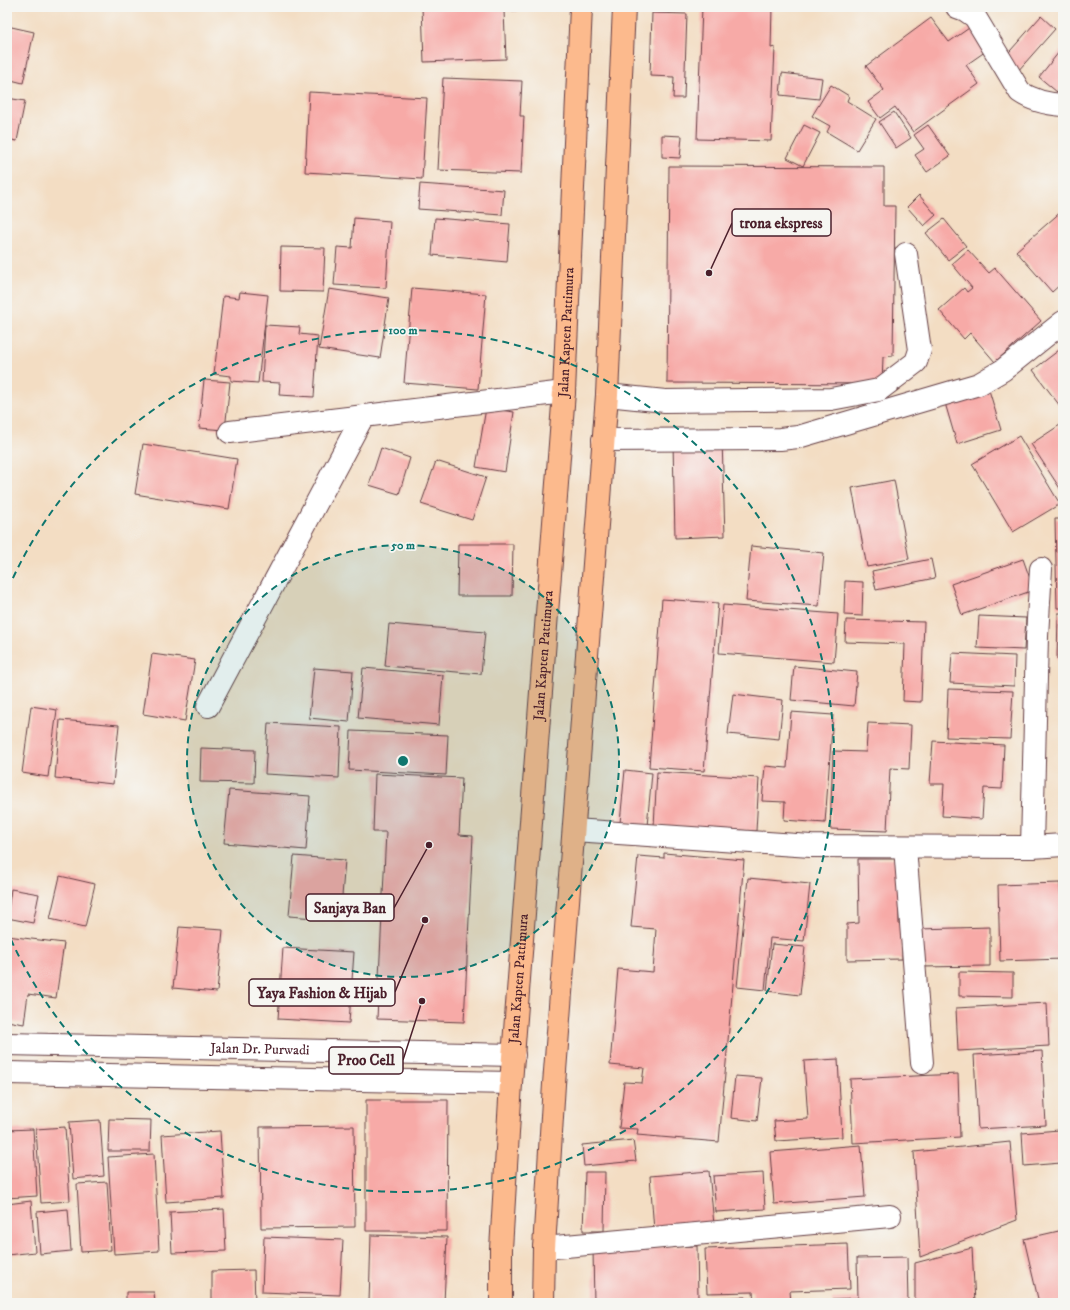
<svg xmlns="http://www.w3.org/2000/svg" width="1070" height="1310" viewBox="0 0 1070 1310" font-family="'IM FELL DW Pica',serif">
<rect width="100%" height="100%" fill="#f6f6f2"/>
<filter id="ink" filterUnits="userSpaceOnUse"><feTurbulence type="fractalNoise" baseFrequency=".025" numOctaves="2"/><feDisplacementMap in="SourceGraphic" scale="8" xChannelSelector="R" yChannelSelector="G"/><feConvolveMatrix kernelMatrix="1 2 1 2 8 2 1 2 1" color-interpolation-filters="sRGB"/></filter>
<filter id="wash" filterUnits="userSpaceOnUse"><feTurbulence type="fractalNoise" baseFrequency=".012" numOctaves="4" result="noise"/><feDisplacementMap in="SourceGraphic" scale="16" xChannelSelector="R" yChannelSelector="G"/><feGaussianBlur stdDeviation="0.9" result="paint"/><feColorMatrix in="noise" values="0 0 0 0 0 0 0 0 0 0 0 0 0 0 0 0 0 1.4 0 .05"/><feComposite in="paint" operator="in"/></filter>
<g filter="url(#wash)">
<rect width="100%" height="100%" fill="#f3ddc3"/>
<g id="blocks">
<g fill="#f7aaa7">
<path d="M422 7H536V10L504 11 506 59 424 62Z"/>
<path d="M702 7H772L771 48 775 47 771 141 697 139Z"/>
<path d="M652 13 687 14 684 98H673L674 77 650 76Z"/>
<path d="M1041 16 1055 29 1017 72 1003 59Z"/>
<path d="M931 18 949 42 972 26 989 49 966 65 979 84 913 132 895 107 880 118 868 102 884 90 866 66Z"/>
<path d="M7 26 34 32 23 83 7 79Z"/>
<path d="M1063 47V84L1057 92 1039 77Z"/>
<path d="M782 73 822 78 819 99 780 95Z"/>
<path d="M443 78 522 81 520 116H524L521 173 438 170Z"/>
<path d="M831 85 849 96 847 101 876 119 857 150 827 132 830 126 812 116Z"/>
<path d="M309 92 427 98 422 179 305 172Z"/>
<path d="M7 98 25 101 17 141 7 139Z"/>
<path d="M894 112 911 138 896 148 879 122Z"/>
<path d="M804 125 820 133 803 166 787 158Z"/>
<path d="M928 125 950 156 927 172 915 155 924 149 914 135Z"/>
<path d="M662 135 682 136 680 158 662 157Z"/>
<path d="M669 166 884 167V206H895L893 356 883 357 882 384 667 383Z"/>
<path d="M420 184 504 190 502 215 418 209Z"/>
<path d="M919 195 936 215 924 226 907 207Z"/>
<path d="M1063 210V282L1052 292 1016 251Z"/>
<path d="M354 218 390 221 386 288 334 285 337 247 352 248Z"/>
<path d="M435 218 510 224 507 262 432 255Z"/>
<path d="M944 219 966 246 948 260 926 233Z"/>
<path d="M281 247 325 248 323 292 280 291Z"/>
<path d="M968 250 989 273 995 268 1041 321 995 362 970 333 964 339 939 310 964 288 967 292 972 288 952 264Z"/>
<path d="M412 288 486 294 478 389 404 383Z"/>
<path d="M329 289 389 298 380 358 319 349Z"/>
<path d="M240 292 268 295 258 383 231 381V376L214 374 223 296 239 298Z"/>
<path d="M265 325 300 327 299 334 318 336 314 397 279 395 280 383 262 382Z"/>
<path d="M1063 347V410L1033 370Z"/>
<path d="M204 380 230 382 225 430 199 428Z"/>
<path d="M989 390 1001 430 957 444 945 403Z"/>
<path d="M486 408 514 412 505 472 476 467Z"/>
<path d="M1063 423V493L1031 444Z"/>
<path d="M1019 436 1060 504 1013 532 972 464Z"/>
<path d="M722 440 725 536 675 538 673 442Z"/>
<path d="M143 444 237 459 229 509 135 494Z"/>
<path d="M381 448 410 458 399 494 369 485Z"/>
<path d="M436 461 486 477 472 520 421 504Z"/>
<path d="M894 480 909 559 867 567 852 488Z"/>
<path d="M1055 519H1063V608H1057Z"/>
<path d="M458 544H513L512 596H457Z"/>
<path d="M751 546 824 553 819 606 746 601Z"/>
<path d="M931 559 935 578 876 590 872 571Z"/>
<path d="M1023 559 1034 590 962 615 951 584Z"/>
<path d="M845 581 863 582 862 616 844 615Z"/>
<path d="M662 599 718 603 704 771 649 767Z"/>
<path d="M723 605 838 614 834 662 719 653Z"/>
<path d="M1058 613H1063V659H1057Z"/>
<path d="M979 616 1026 618 1024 650 977 648Z"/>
<path d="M846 620 924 622 921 702 903 701 905 644 845 642Z"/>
<path d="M389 624 485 632 481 674 385 666Z"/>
<path d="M952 653 1015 656 1014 686 950 683Z"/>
<path d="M152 654 195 660 185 721 143 714Z"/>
<path d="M794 666 857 672 854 706 791 700Z"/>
<path d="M314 668 353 671 349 722 309 718Z"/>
<path d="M363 668 443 675 439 725 358 718Z"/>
<path d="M948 689 1013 691 1010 739 946 737Z"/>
<path d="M733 694 783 700 779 739 728 734Z"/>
<path d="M31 706 57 710 48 777 22 773Z"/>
<path d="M791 712 833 715 825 823 784 820 785 802 762 801 765 766 787 768Z"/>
<path d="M60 720 119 725 113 784 55 778Z"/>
<path d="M268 723 341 727 339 778 265 774Z"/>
<path d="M868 723 911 725 909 769 890 768 887 831 830 829 833 751 866 752Z"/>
<path d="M351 731 448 735 446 775 349 770Z"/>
<path d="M933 741 1004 745 1002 789 984 788 982 819 942 816 944 784H930Z"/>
<path d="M201 748 255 750 254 783 200 782Z"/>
<path d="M625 770 652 773 647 826 620 823Z"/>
<path d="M657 772 759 778 756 831 654 826Z"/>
<path d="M375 774 462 778 459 835 473 836 464 1022 377 1019 386 832H373Z"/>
<path d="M229 790 310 796 306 850 224 843Z"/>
<path d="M664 853 744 860 719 1142 637 1135 638 1129 619 1128 624 1082 642 1083 644 1068 610 1065 618 969 653 972 656 929 631 927 638 856 664 858Z"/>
<path d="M294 856 345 860 340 920 289 916Z"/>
<path d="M858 859H899V925H902V959L847 960V924L859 923Z"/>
<path d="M60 876 95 884 85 927 50 919Z"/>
<path d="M748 878 810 884 804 941 770 938 765 990 737 987Z"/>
<path d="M1060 883 1063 959 1000 961 998 885Z"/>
<path d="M11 889 39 894 33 923 7 918Z"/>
<path d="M179 927 223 930 217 992 173 988Z"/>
<path d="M990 927V966L920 967 919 929Z"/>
<path d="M7 936 64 943 56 998 28 994 24 1024 7 1021Z"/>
<path d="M772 944 805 947 800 995 767 991Z"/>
<path d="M283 948 354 952 349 1023 278 1019Z"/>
<path d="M959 972 1013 973V997L959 996Z"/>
<path d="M1047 1003 1049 1046 958 1051 956 1008Z"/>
<path d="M1042 1051 1046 1125 978 1129 974 1055Z"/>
<path d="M838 1059 842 1137 776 1141 774 1121 808 1119 804 1061Z"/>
<path d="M958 1074 960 1137 853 1143 850 1079Z"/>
<path d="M735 1076 762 1078 757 1121 731 1118Z"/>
<path d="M366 1100H448L447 1231H366Z"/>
<path d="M109 1119 151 1120 150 1151H108Z"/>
<path d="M100 1120 104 1176 73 1179 69 1122Z"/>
<path d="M354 1126 355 1227 261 1228 260 1127Z"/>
<path d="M65 1127 70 1201 41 1203 36 1129Z"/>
<path d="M33 1129 37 1196 7 1198V1130Z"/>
<path d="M1059 1130 1061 1163 1024 1166 1022 1133Z"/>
<path d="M220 1131 224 1198 166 1202 162 1135Z"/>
<path d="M633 1140 636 1161 584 1166 582 1145Z"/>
<path d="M1010 1142 1017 1220 920 1257 914 1152Z"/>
<path d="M861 1145 865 1197 774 1204 770 1152Z"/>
<path d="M154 1154 159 1251 114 1254 108 1157Z"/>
<path d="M709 1171 714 1225 654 1231 650 1176Z"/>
<path d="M585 1172H605L604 1231H583Z"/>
<path d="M763 1173 765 1209 716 1212 713 1176Z"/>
<path d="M107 1182 111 1250 81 1252 77 1184Z"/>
<path d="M31 1201 35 1252 7 1255V1204Z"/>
<path d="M68 1209 71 1251 40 1254 37 1212Z"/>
<path d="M224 1209 226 1251 172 1253 170 1212Z"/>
<path d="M1063 1230V1303H1039L1024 1239Z"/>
<path d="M371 1235 447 1237 444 1303H369Z"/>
<path d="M264 1237 343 1240 340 1295 262 1292Z"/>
<path d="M848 1244 850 1289 790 1291 791 1303H754L753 1292 707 1293 705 1249Z"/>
<path d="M697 1246 698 1298 745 1297V1303H594L593 1249Z"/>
<path d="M972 1248 975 1303H915V1263Z"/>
<path d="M907 1257 908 1303H832V1299L858 1298 857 1258Z"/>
<path d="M254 1270 255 1303H212V1271Z"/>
<path d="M126 1292H154L155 1303H126Z"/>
<rect x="266" y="1299" width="68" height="4"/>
</g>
</g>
</g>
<g filter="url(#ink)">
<use href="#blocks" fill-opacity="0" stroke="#633c42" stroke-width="1"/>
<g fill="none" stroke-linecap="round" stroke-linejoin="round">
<defs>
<g id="minor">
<path d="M957 7 965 10 975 17 1020 92C1033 101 1048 104 1063 105"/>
<path d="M607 395 665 401 831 399 879 390 916 362 920 350 906 254"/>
<path d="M230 432 564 392"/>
<path d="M603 440 780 439 798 437 979 384 1003 370 1063 322"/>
<path d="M208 706 363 416"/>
<path d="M574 830 811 846 1032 847 1063 845"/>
<path d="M905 847 922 1063"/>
<path d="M1032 847 1037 636 1041 569"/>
<path id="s1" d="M7 1044 514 1055"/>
<path d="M7 1073 511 1083"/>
<path d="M544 1248 890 1216"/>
</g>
<g id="major">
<path id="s2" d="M501 1303V1249L511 1083 564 392 581 7"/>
<path d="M543 1303 544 1248 554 1084 607 395 624 7"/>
</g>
</defs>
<use href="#minor" stroke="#633c42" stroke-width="24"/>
<use href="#major" stroke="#633c42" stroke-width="24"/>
<use href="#minor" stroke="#fff" stroke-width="22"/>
<use href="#major" stroke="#fcba8d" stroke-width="22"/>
</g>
</g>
<circle cx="403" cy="761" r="216" fill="#0f766e" fill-opacity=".12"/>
<g fill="none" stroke="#0f766e" stroke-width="2" stroke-dasharray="7 5">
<circle cx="403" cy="761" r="216"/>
<path d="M8 589A431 431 0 1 1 8 933"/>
</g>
<g text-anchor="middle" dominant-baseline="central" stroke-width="3.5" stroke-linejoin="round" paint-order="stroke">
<g font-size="14" fill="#4a1f2b" stroke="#f6f6f2">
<text stroke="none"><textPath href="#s2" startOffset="973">Jalan Kapten Pattimura</textPath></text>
<text stroke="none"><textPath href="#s2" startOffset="649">Jalan Kapten Pattimura</textPath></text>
<text stroke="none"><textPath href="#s2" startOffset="325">Jalan Kapten Pattimura</textPath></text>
<text stroke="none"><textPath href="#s1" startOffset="253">Jalan Dr. Purwadi</textPath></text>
</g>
</g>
<circle cx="403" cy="761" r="6" fill="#0f766e" stroke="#f6f6f2" stroke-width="2"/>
<g font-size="12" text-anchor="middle" font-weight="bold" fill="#0f766e" stroke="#f6f6f2" stroke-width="3.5" stroke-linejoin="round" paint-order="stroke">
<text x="403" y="334">100 m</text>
<text x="403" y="549">50 m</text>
</g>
<path fill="none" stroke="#4a1f2b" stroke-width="1.5" d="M709 273L732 223M429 845L394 908M425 920L395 992M422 1001L403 1060"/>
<g fill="#4a1f2b" stroke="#f6f6f2" stroke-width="1.5">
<circle cx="709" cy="273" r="4"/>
<circle cx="429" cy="845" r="4"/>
<circle cx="425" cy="920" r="4"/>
<circle cx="422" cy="1001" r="4"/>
</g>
<g fill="#f6f6f2" stroke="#4a1f2b" stroke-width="1.5">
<rect x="732" y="209" width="99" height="27" rx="4"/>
<rect x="306" y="894" width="88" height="27" rx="4"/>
<rect x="249" y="979" width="146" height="27" rx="4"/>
<rect x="329" y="1047" width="74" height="27" rx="4"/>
</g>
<g font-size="15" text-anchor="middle" font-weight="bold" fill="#4a1f2b">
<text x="781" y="228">trona ekspress</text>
<text x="350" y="913">Sanjaya Ban</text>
<text x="322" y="998">Yaya Fashion &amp; Hijab</text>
<text x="366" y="1065">Proo Cell</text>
</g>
<rect width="1070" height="1310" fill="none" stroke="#f6f6f2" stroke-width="24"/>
</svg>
